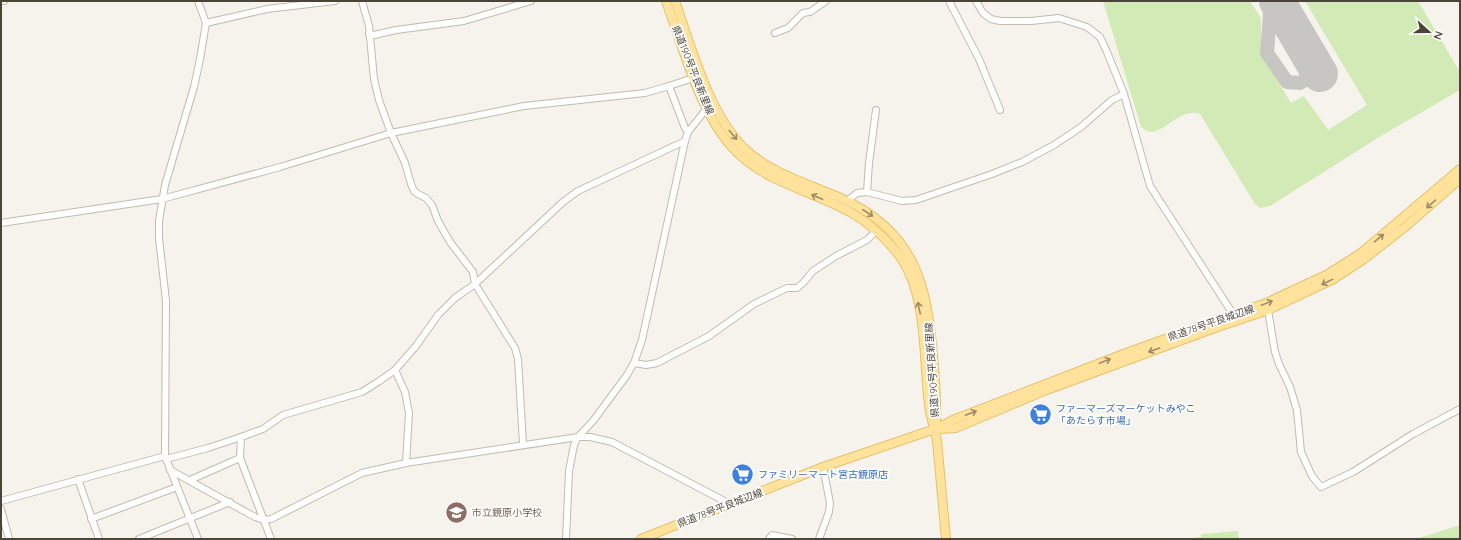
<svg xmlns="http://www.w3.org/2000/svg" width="1461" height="540" viewBox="0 0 1461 540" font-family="Quicksand,'Noto Sans JP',sans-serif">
<rect width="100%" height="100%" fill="#f6f3ec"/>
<g fill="#d2eab5">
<path d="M1103 1H1250L1261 18V53L1291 103 1304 96 1328 130 1367 105 1305 1H1418L1460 72V90L1384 134 1270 206 1260 208 1255 204 1200 114C1177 105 1159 145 1141 127Z"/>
<path d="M1460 525V539H1416Z"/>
<path d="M1238 531 1239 539H1184L1201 537V534Z"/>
</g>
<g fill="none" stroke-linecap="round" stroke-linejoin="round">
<path stroke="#c8c6c3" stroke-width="14" d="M1271 1 1267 53 1287 82 1300 83 1309 78 1313 61"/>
<path stroke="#c8c6c3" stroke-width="36" d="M1277 1 1320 74"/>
<defs>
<g id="minor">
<path d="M1 1H4"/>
<path d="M198 1 206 23 200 59 194 87 165 185 159 221V238L166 301 165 456 198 539"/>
<path d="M362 1 369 26 374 79 379 100 391 133 405 163 411 184 414 191 418 194 426 198 432 205 438 221 450 242 473 272 475 284 515 348 518 359 523 444"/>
<path d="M949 1 979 59 1000 110"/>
<path d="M976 1 983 13 991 19 1000 21H1031L1059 18 1087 27 1100 37 1107 52 1124 94 1150 186 1233 314"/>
<path d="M206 23 267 9 335 1"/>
<path d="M775 33 788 28 803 13 810 12 826 1"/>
<path d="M369 34 374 35 396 30 464 21 531 1"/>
<path d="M669 86 685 128 688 132"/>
<path d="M867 192 869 163 876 110"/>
<path d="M847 201 857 193 867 192 902 201 916 200 992 174 1022 162 1054 145 1081 127 1112 100 1124 94"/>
<path d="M1 223 162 199 280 167 391 133 524 106 645 93 669 86 693 78"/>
<path d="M1268 310 1275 352 1279 364 1290 387 1297 410 1301 452 1312 476 1321 487 1353 472 1413 434 1460 409"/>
<path d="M634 363 646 365 657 363 709 336 754 304 787 288H797L803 283 813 271 836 256 867 240 876 231"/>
<path d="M395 370 405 392 409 413 406 463"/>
<path d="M241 437 240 458 271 539"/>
<path d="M166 459 208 448 241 437 263 429 283 415 362 392 378 382 395 370 416 346 438 315 455 298 475 284 563 202 578 191 685 141"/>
<path d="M170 470 255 517 264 520 271 519 362 473 406 463 578 437H590L612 442 730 504"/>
<path d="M78 479 99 539"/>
<path d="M190 480 240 458"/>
<path d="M1 501 165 456"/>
<path d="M1 509 9 539"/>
<path d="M91 519 177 487"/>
<path d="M139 539 230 502"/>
<path d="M566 539 569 471 574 445 578 437 593 421 627 375 634 363 642 340 685 141 688 132 708 107"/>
<path d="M769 539 772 535 792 539"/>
<path d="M819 539 829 512 830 503 823 467"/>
</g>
<g id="major">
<path d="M666 1C684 50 702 123 742 157 773 184 814 192 850 212 869 223 888 240 901 258 928 298 923 359 929 405 930 417 935 429 937 441L946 539"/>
<path d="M675 1C691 46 709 114 744 148 772 175 811 184 845 200 915 233 927 285 933 356 935 378 937 400 936 422"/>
<path d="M940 429 956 428 1044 391 1212 329 1268 310 1332 280 1364 259 1405 227 1460 179"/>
<path d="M641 539 823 467 935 429 953 420 1126 353 1266 303 1328 274 1361 253 1460 169"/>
</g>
</defs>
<use href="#minor" stroke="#c2bbae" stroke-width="8"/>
<use href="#major" stroke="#e6c16a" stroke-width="10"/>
<use href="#minor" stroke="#fff" stroke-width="6"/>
<use href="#major" stroke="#ffe39c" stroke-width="8"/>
</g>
<defs><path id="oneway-shaft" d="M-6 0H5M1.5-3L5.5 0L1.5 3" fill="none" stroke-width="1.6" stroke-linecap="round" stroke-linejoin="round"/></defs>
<g stroke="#9c8c66">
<use href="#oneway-shaft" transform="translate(733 135) rotate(50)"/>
<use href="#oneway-shaft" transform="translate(817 197) rotate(-157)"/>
<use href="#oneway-shaft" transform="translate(1431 204) rotate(139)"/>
<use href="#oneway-shaft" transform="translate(868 213) rotate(33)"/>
<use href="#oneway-shaft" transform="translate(1379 238) rotate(-40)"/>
<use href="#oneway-shaft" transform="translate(1327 282) rotate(154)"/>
<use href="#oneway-shaft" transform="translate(1267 303) rotate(-22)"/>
<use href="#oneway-shaft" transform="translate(919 308) rotate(-102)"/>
<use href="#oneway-shaft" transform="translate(1154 350) rotate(160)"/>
<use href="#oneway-shaft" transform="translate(1105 361) rotate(-21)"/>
<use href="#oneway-shaft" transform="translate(971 413) rotate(-21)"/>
</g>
<defs>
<symbol id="supermarket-disc" viewBox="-11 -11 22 22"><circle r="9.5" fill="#3f7fe0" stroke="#fff"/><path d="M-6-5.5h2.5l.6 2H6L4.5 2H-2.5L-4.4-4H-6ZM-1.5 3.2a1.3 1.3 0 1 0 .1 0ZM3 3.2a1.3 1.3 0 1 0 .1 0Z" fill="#fff"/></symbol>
<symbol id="school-disc" viewBox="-11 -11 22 22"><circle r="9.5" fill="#8d6e63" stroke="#fff"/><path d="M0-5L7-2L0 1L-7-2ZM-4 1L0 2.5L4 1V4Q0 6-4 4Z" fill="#fff"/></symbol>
</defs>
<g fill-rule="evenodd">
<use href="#supermarket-disc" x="1028" y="402" width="25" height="25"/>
<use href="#supermarket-disc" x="730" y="462" width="25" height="25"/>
<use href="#school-disc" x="444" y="500" width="25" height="25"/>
</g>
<g text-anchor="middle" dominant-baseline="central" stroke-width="3.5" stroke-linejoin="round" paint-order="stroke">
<g font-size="10" fill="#4b4439" stroke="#fff">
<text transform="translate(693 70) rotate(68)">県道190号平良新里線</text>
<text transform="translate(1211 323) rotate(-19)">県道78号平良城辺線</text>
<text transform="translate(932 370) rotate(-94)">県道190号平良新里線</text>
<text transform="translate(720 508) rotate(-21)">県道78号平良城辺線</text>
</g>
<g font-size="10" fill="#366cbe" stroke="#fff" text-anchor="start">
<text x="1056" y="408">ファーマーズマーケットみやこ<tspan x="1056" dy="12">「あたらす市場」</tspan></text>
<text x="758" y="474">ファミリーマート宮古鏡原店</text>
</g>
<g font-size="10" fill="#785e54" stroke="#fff" text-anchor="start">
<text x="472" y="512">市立鏡原小学校</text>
</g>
</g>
<rect width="1461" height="540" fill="none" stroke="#4b4439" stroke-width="4"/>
<g transform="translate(1429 32) rotate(111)" stroke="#ffffff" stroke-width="3" paint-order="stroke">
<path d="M0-3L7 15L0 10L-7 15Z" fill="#4b4439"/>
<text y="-6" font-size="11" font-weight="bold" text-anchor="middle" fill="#4b4439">N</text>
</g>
</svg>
